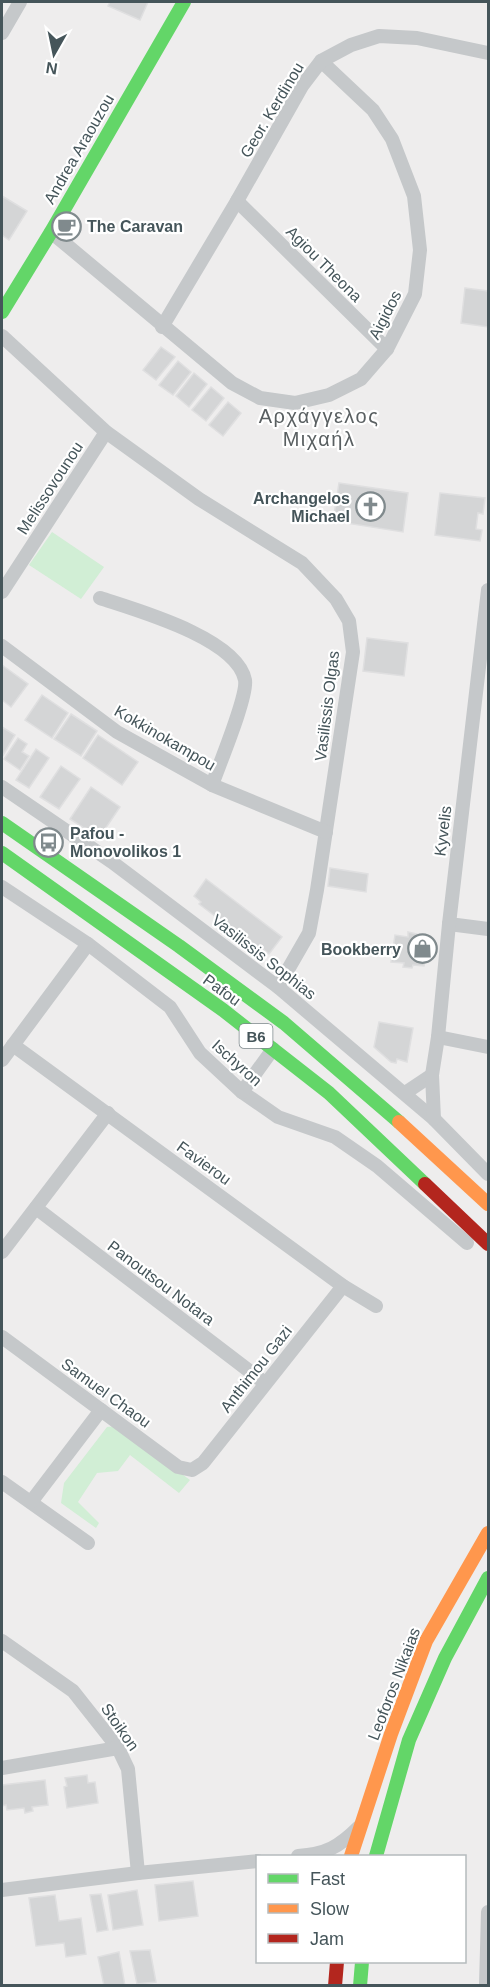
<svg xmlns="http://www.w3.org/2000/svg" width="490" height="1987" viewBox="0 0 490 1987" font-family="Helvetica,sans-serif">
<rect width="100%" height="100%" fill="#eeeded"/>
<g fill="#d1eed5">
<path d="M52 532 104 567 81 599 29 565Z"/>
<path d="M117 1426 190 1480 179 1493 130 1455 118 1471 97 1473 78 1502 99 1523 96 1528 61 1503 64 1483 107 1427Z"/>
</g>
<g fill="#d4d5d6" stroke="#dfdfe0" stroke-width="1.5">
<path d="M110 2H148L140 20 108 6Z"/>
<path d="M2 196 27 211 9 240 2 235Z"/>
<path d="M465 288 488 291V327L461 323Z"/>
<path d="M161 347 175 357 156 380 143 370Z"/>
<path d="M178 361 191 372 173 395 159 385Z"/>
<path d="M194 373 207 384 189 407 176 396Z"/>
<path d="M211 387 224 398 206 421 192 410Z"/>
<path d="M228 402 241 413 223 436 209 425Z"/>
<path d="M339 483 408 493 403 532 333 521Z"/>
<path d="M440 493 485 498 483 514 478 513 476 529 482 530 480 541 435 535Z"/>
<path d="M367 638 408 643 404 676 363 671Z"/>
<path d="M2 665 28 684 11 707 2 700Z"/>
<path d="M42 695 68 713 52 738 25 720Z"/>
<path d="M71 714 97 731 81 756 54 739Z"/>
<path d="M2 727 15 735 2 757Z"/>
<path d="M98 735 138 762 122 785 83 758Z"/>
<path d="M18 738 27 744 22 752 29 756 20 770 4 759Z"/>
<path d="M36 749 49 758 29 788 16 780Z"/>
<path d="M61 766 80 779 59 809 40 797Z"/>
<path d="M91 787 120 807 99 838 70 819Z"/>
<path d="M330 868 368 874 366 892 328 886Z"/>
<path d="M206 879 282 937 269 954 263 949 262 952 199 904 201 902 194 896Z"/>
<path d="M408 932 417 934 416 938 428 940 424 966 413 965 412 968 403 967 404 963 391 962 395 935 408 937Z"/>
<path d="M379 1022 413 1028 407 1062 397 1059 396 1063 391 1062 374 1047Z"/>
<path d="M87 1775 88 1783 95 1782 98 1803 67 1808 64 1787 67 1786 65 1778Z"/>
<path d="M45 1780 48 1805 32 1807 33 1811 25 1813 24 1808 7 1810 6 1805 2 1806V1785Z"/>
<path d="M193 1881 198 1916 159 1921 155 1885Z"/>
<path d="M137 1890 143 1925 113 1930 108 1895Z"/>
<path d="M101 1894 108 1930 97 1932 90 1895Z"/>
<path d="M55 1895 59 1921 81 1918 86 1954 66 1957 64 1943 36 1946 29 1898Z"/>
<path d="M150 1950 156 1982 137 1984 130 1951Z"/>
<path d="M119 1952 125 1986H104L98 1957Z"/>
</g>
<g fill="none" stroke-linecap="round" stroke-linejoin="round">
<g stroke="#c5c8ca" stroke-width="14">
<path d="M2 33 20 2"/>
<path d="M237 201 387 349"/>
<path d="M51 232 232 383 260 398 295 403 329 395 361 379 387 349 415 294 420 250 414 196 392 139 373 110 321 61"/>
<path d="M162 327 237 201 302 86 321 61 351 45 379 36 417 38 488 53"/>
<path d="M2 336 106 432 199 499 302 563 336 599 349 621 353 652 317 890 309 933 278 987"/>
<path d="M2 592 106 432"/>
<path d="M100 598C136 610 237 638 245 680 248 696 219 765 212 785"/>
<path d="M2 646 117 732 212 785 326 832"/>
<path d="M2 787 112 862 278 987 434 1119 488 1174"/>
<path d="M2 887 88 944 170 1007 200 1053 242 1092 278 1117 335 1137 377 1166 467 1243"/>
<path d="M449 924 488 929"/>
<path d="M438 1037 488 1047"/>
<path d="M13 1045 343 1286 376 1306"/>
<path d="M2 1060 88 944"/>
<path d="M242 1092 273 1049"/>
<path d="M405 1093 432 1075"/>
<path d="M434 1119 432 1075 438 1037 449 924 488 590"/>
<path d="M36 1208 265 1383"/>
<path d="M2 1252 108 1113"/>
<path d="M2 1337 178 1467 192 1470 203 1463 343 1286"/>
<path d="M2 1482 88 1543"/>
<path d="M31 1502 101 1410"/>
<path d="M2 1641 73 1691 118 1748 128 1769 138 1873"/>
<path d="M2 1768 118 1748"/>
<path d="M298 1856C326 1854 339 1847 359 1827"/>
<path d="M2 1890 138 1873 258 1861"/>
<path d="M486 1986 488 1912"/>
</g>
<g stroke="#63d668" stroke-width="14">
<path d="M2 312 51 232 184 2"/>
<path d="M2 823 179 946 284 1023 399 1122"/>
<path d="M2 853 223 1010 329 1093 425 1184"/>
<path d="M376 1856 409 1740 445 1658 488 1578"/>
<path d="M360 1986 362 1962"/>
</g>
<g stroke="#ff974d" stroke-width="14">
<path d="M399 1122 488 1204"/>
<path d="M351 1856 391 1734 426 1641 488 1533"/>
</g>
<g stroke="#b3261e" stroke-width="14">
<path d="M425 1184 488 1244"/>
<path d="M335 1986 337 1962"/>
</g>
</g>
<defs>
<symbol id="cafe-ring" viewBox="-11 -11 22 22"><circle r="9.5" fill="#fff" stroke="#808a8d" stroke-width="1.5"/><path d="M-5.5-4.5H6V0H3Q3 3.5 0 3.5H-2.5Q-5.5 3.5-5.5 0ZM3-3.2v2h1.7v-2ZM-6 4.5H4V6H-6Z" fill="#808a8d"/></symbol>
<symbol id="church-ring" viewBox="-11 -11 22 22"><circle r="9.5" fill="#fff" stroke="#808a8d" stroke-width="1.5"/><path d="M-1.2-6h2.4v3.5h3.3v2.4h-3.3V6h-2.4V-.1h-3.3v-2.4h3.3Z" fill="#808a8d"/></symbol>
<symbol id="bus-ring" viewBox="-11 -11 22 22"><circle r="9.5" fill="#fff" stroke="#808a8d" stroke-width="1.5"/><path d="M-5-6H5V4H4V6H2V4H-2V6H-4V4H-5ZM-3.5-4V0h7V-4ZM-3.5 1.2v1.5H-2V1.2ZM2 1.2v1.5H3.5V1.2Z" fill="#808a8d"/></symbol>
<symbol id="shop-ring" viewBox="-11 -11 22 22"><circle r="9.5" fill="#fff" stroke="#808a8d" stroke-width="1.5"/><path d="M-5-2.5h2.3a2.7 3.5 0 0 1 5.4 0H5L5.5 6h-11ZM-1.5-2.5h3a1.5 2.3 0 0 0-3 0Z" fill="#808a8d"/></symbol>
</defs>
<g fill-rule="evenodd">
<use href="#cafe-ring" x="50" y="210" width="33" height="33"/>
<use href="#church-ring" x="354" y="490" width="33" height="33"/>
<use href="#bus-ring" x="32" y="826" width="33" height="33"/>
<use href="#shop-ring" x="406" y="932" width="33" height="33"/>
</g>
<g text-anchor="middle" dominant-baseline="central" stroke-width="4.5" stroke-linejoin="round" paint-order="stroke">
<rect fill="#fff" stroke="#7d888c" stroke-width="1.5" x="239.5" y="1024" width="33" height="24" rx="4.5"/>
<g font-size="15" font-weight="bold" fill="#45555a">
<text x="256" y="1036">B6</text>
</g>
<g font-size="16" fill="#45555a" stroke="#fff">
<text transform="translate(272 110) rotate(-59)">Geor. Kerdinou</text>
<text transform="translate(79 149) rotate(-60)">Andrea Araouzou</text>
<text transform="translate(324 264) rotate(45)">Agiou Theona</text>
<text transform="translate(385 315) rotate(-63)">Aigidos</text>
<text transform="translate(50 488) rotate(-57)">Melissovounou</text>
<text transform="translate(327 706) rotate(-83)">Vasilissis Olgas</text>
<text transform="translate(165 738) rotate(30)">Kokkinokampou</text>
<text transform="translate(443 831) rotate(-83)">Kyvelis</text>
<text transform="translate(264 957) rotate(38)">Vasilissis Sophias</text>
<text transform="translate(222 990) rotate(36)">Pafou</text>
<text transform="translate(237 1063) rotate(42)">Ischyron</text>
<text transform="translate(204 1163) rotate(36)">Favierou</text>
<text transform="translate(161 1283) rotate(37)">Panoutsou Notara</text>
<text transform="translate(256 1369) rotate(-52)">Anthimou Gazi</text>
<text transform="translate(106 1393) rotate(36)">Samuel Chaou</text>
<text transform="translate(394 1684) rotate(-69)">Leoforos Nikaias</text>
<text transform="translate(120 1727) rotate(55)">Stoikon</text>
</g>
<g font-size="16" font-weight="bold" fill="#45555a" stroke="#fff" text-anchor="start">
<text x="87" y="226">The Caravan</text>
<text x="350" y="498" text-anchor="end">Archangelos<tspan x="350" dy="18">Michael</tspan></text>
<text x="70" y="833">Pafou -<tspan x="70" dy="18">Monovolikos 1</tspan></text>
<text x="401" y="949" text-anchor="end">Bookberry</text>
</g>
<g font-size="20" letter-spacing="1.5" fill="#595f61" stroke="#fff">
<text x="319" y="416">Αρχάγγελος<tspan x="319" dy="23">Μιχαήλ</tspan></text>
</g>
</g>
<rect width="490" height="1987" fill="none" stroke="#45555a" stroke-width="6"/>
<rect x="256" y="1855" width="210" height="108" fill="#ffffff" stroke="#b5bbbd" stroke-width="1.5"/>
<rect x="268" y="1874" width="30" height="9" fill="#63d668" stroke="#b5bbbd" stroke-width="1.5"/>
<text x="310" y="1885" font-size="18" fill="#45555a">Fast</text>
<rect x="268" y="1904" width="30" height="9" fill="#ff974d" stroke="#b5bbbd" stroke-width="1.5"/>
<text x="310" y="1915" font-size="18" fill="#45555a">Slow</text>
<rect x="268" y="1934" width="30" height="9" fill="#b3261e" stroke="#b5bbbd" stroke-width="1.5"/>
<text x="310" y="1945" font-size="18" fill="#45555a">Jam</text>
<g transform="translate(54 54) rotate(189)" stroke="#ffffff" stroke-width="4.5" paint-order="stroke">
<path d="M0-4.5L10 22L0 15L-10 22Z" fill="#45555a"/>
<text y="-9" font-size="16" font-weight="bold" text-anchor="middle" fill="#45555a">N</text>
</g>
</svg>
